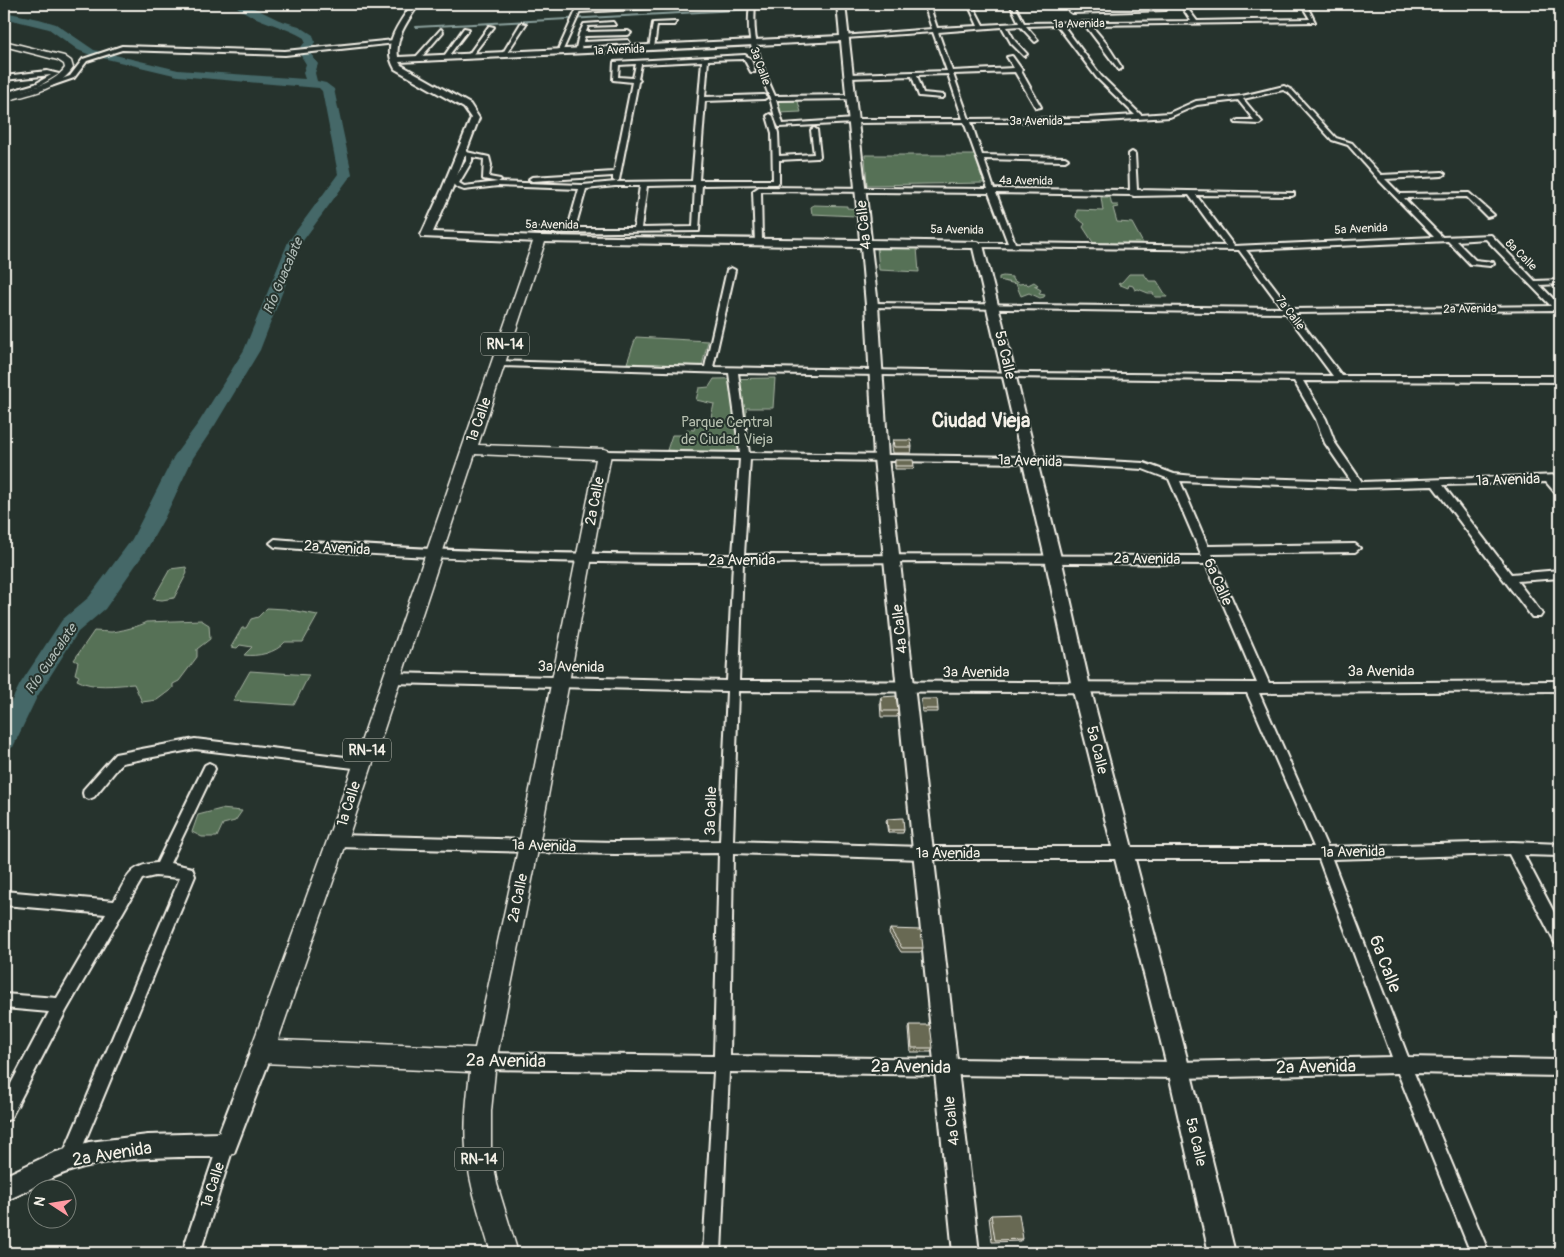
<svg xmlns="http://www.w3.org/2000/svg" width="1564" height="1257" viewBox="0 0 1564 1257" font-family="Pangolin,sans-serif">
<rect width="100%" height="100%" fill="#26332d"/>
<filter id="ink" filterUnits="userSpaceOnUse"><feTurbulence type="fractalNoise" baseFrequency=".02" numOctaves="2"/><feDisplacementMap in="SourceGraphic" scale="10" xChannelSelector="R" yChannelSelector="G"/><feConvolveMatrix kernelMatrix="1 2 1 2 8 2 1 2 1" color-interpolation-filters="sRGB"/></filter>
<g filter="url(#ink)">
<g fill="#567157" stroke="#a5b1a0">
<path d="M797 98 801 112 779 113 776 99Z"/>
<path d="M865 155H974L984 183 867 185Z"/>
<path d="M1101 197H1110L1112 205H1118V207L1113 208 1117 222 1132 223 1144 245 1094 244 1083 227 1085 224 1076 217 1077 210 1103 211Z"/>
<path d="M814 205 847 206V208L857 209 856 216 812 214 811 207Z"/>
<path d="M877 247 917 248 919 272 879 270Z"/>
<path d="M1129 274H1144L1149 281H1157L1167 297H1155L1153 293H1148L1138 289 1135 290 1133 286 1129 285 1128 288 1118 284 1122 282Z"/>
<path d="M1003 276 1012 277V279L1019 284 1026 283 1028 285 1034 282 1038 285 1034 286 1041 290 1039 294 1045 295 1044 297 1040 298 1029 293 1021 296 1016 284 999 280V277Z"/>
<path d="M636 337 708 341 702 366 627 363Z"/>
<path d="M775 378 773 408H746L749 450 709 452 667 450 672 435H685L687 429 694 430 696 422H710L714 404 696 400 699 388 709 387 714 379Z"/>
<path d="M186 567 187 573 174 598 162 600 153 599 170 569Z"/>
<path d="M267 608 285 609 318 615 303 642H285C276 653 257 657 244 655L252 647 240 645 237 648 231 647 242 628H246L251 619 258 617Z"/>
<path d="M201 620 209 625 210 639 197 649V657L179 681 173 684V688L157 700 142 702 134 684C117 685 92 689 77 680L79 676 75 674 78 662 74 660 94 631C100 631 105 632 111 632 117 632 141 626 147 622Z"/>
<path d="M250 671 309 675 294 705 233 701Z"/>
<path d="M221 809 242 811 235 821 223 824 217 837H202L192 832 198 815Z"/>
</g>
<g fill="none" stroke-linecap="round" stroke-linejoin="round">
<path stroke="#8a9f9b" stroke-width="2" d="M416 27 853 4"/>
<path fill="#446868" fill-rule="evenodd" d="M234 4H246L279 20 299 26 313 35 315 42 309 51 318 64 315 73 317 81 326 83 334 89 352 174 302 242 260 350 215 425 193 458 165 517 147 549 105 609 78 632 37 697 13 747 4 751V716L20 684 62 620 89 597 132 539 174 456 199 422 244 350 288 242 338 174 322 91 319 88 178 76 90 55 78 50 49 29 4 18V12L39 19 56 24 94 50 178 70 305 79 303 73 306 64 298 51 305 42 304 38C283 25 251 21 234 4Z"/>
<defs>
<g id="street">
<path d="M579 4 584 5 581 9 651 6 654 8 580 12 562 52 557 53Z"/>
<path d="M675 4H705L676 7 673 5Z"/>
<path d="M750 4H755C752 41 760 63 775 96L850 95 853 97 850 99 776 100 783 124 854 119H963L948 74 917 75 923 93 944 95V97L942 98 919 96 912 76 849 78 846 76 849 74 947 71 933 32 845 38 842 36 932 29 924 4H929L937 28 978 26 968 4H972L983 25 1019 23 1010 4H1014L1024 23 1191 21 1180 4H1184L1197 21 1310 19 1301 4H1306L1315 22 1091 25 1106 43 1122 68 1119 70 1085 25H1063L1101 76 1141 115 1169 113 1196 101 1242 96 1284 86 1292 90 1336 138 1352 143 1381 175 1442 172 1445 174 1442 176 1385 179 1400 194 1469 193 1494 215 1487 217 1467 197 1404 198 1442 237 1491 235 1535 281 1560 280V284L1540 285 1560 306V312L1556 310 1294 313 1342 376H1560V382L1303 381 1326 419 1335 443 1362 482 1560 475V481H1556L1560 487V496L1557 495 1546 482 1443 485 1511 574 1560 570V578L1517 581 1540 611 1542 614 1540 617H1532L1433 486 1359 488 1180 481 1208 546 1355 544 1360 548 1355 552 1212 554 1269 683 1560 681V691L1259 693 1327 847 1513 842 1560 844V856L1524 855 1560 924V945L1555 943 1509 854 1332 859 1408 1057 1560 1060V1076L1414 1073 1489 1253H1471L1398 1073 1179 1078 729 1072 721 1253H703L714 1072 484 1069 478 1067 476 1061 478 1055 484 1053 714 1056 719 853 615 854 337 847 332 845 330 841 332 837 337 835 615 842 720 841 727 691 391 683 387 681 385 678 387 675 391 673 727 681 733 563C580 563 427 560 275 547L270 543 275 539C428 552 580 555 733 555L740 459 604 457 599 454 604 451 740 453 729 373 499 366 495 363 496 361 705 367 727 270 731 268 735 270 713 367 1030 373 1333 376 1286 313 872 307 868 305 872 303 1282 308 1239 250 978 247H975V243H1008L989 193 761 191 762 241 755 243 753 191 759 187 988 189 964 122 854 123 779 127C774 118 773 107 770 98 756 61 745 44 750 4ZM1057 25 1097 78 1135 115 1087 118 969 119 953 74 1015 72 1036 108 1041 107 1021 71 1022 70 1012 56 1007 57 1014 68 952 71 938 32 1002 27 1011 43 1024 56 1027 54 1015 41 1007 27 1020 26 1035 42 1038 40 1026 26ZM1283 90 1288 92 1332 140 1348 145 1377 178 1434 237 1234 246 1196 195 1292 196 1294 195V193L1137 190 1135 154 1132 152 1129 154 1130 190 994 189 984 159 1065 161 1068 159 1065 157 982 155 971 122H1087L1170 117 1197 105 1238 100 1254 120H1238L1235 122 1236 123 1259 124 1262 122 1243 99ZM996 193 1131 195 1134 196 1189 195 1226 246 1015 243ZM1486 239 1551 306 1291 309 1246 250 1448 241 1470 264 1490 266 1494 264 1493 262 1475 260 1456 241ZM738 373 1294 381 1316 419 1325 443 1351 481 1194 476 1174 474 1144 463 1030 457 749 453ZM750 459 1030 463 1143 469 1169 479 1202 556 744 555ZM933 562 1206 564 1257 683 739 681 743 563ZM738 691 1247 693 1314 847H922L733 841ZM733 853 922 859H1319L1392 1057 1179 1062 730 1056Z"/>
<path d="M1164 7 1166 10 1072 13 1069 11 1072 9Z"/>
<path d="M613 22 615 25 588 26 586 32 628 31 631 33 628 35 585 36 583 42 628 40 630 43 582 46 579 53H575L579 34 584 24Z"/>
<path d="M676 22 674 25H657L654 48 649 49 653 23Z"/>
<path d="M521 23 526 24 505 56H501Z"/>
<path d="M489 26 494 27 470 58H466Z"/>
<path d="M464 28 469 29 446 59H442Z"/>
<path d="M441 29 443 32 419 60H415V58Z"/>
<path d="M394 40 396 43 285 55 122 50 87 61 74 78 51 86 48 84 70 76 83 59 122 46 285 51Z"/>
<path d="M745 55 751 59 755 72H751L744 59 708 60 705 97 764 95 767 97 764 99 705 101 699 180H773L772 133 767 116 770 114 773 116 778 133 779 156 814 154 811 130 814 128 817 130 820 156 817 158 779 160V182L776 184 702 185 699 231 536 233 532 231 533 229 568 228 579 189 498 186 464 190 456 187 452 183 466 161V156L459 153 462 151 489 157 491 165 489 177 500 179 501 180 498 182 583 185 616 182 613 180V176L532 181 529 179 532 177 614 172 632 82 613 80 614 62ZM702 61 692 181 616 182 619 180 638 82 640 80 638 79 641 64ZM636 64 633 78 618 77 619 65ZM472 157 484 159 483 179 498 182 464 186 459 183 472 161ZM695 185 693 227 641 228 647 186ZM615 186H640L634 228H575L586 189Z"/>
<path d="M47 71 59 74 39 86 4 97V93L35 84 51 75 4 80V76Z"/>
<path d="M195 739 362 759 366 760 368 764 366 768 362 769 195 749 122 763 94 797 89 799 84 797 83 793 84 789 115 754Z"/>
<path d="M209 763 213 765 215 769 170 863 192 868 195 876 75 1165 69 1167 63 1165 61 1159 180 878 155 876 142 879 66 1011 10 1119 4 1121V1097L49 1012 4 1008V994L57 998 106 914 4 905V891L114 901C127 879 128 865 157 863L205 765Z"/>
<path d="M226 1137 232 1139 234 1145 200 1253H182L220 1139Z"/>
</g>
<g id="secondary">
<path d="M412 4H419C408 20 395 37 398 57L840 36 837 4H845L871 240 978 242 983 245 1061 558 1090 687 1190 1070 1235 1253H1209L1168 1070 1072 687 1045 558 973 248 871 247 878 305 888 458 979 1253H953L874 458 866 305 861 247 540 242 422 237 421 235 442 189 471 118 464 108 395 69C381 45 398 25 412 4ZM841 41 860 240 540 236 433 232 452 189 479 118 470 104 401 65 399 62Z"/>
<path d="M262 1040 270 1043 273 1051 234 1153 226 1157C174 1157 120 1155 70 1171 47 1178 26 1193 4 1201V1176L53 1153 89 1142 148 1135 219 1133 254 1043Z"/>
</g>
<g id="primary">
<path d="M4 41 64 56 71 61 73 68C58 90 28 95 4 101V95C24 90 52 86 65 68L64 64 58 60 4 46Z"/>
<path d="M540 236 546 239 478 445 604 449 609 451 611 454 539 845 496 1061 491 1111V1148L497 1184 518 1253H491C481 1219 469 1185 466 1149 464 1123 467 1098 470 1072L262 1063 253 1060 250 1051 327 841 534 239ZM475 454 596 459 519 845 475 1048 278 1040 347 841Z"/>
</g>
</defs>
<use href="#street" stroke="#f4f1e8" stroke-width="4"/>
<use href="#secondary" stroke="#f4f1e8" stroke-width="4"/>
<use href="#primary" stroke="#f4f1e8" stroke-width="3"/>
<use href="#street" fill="#26332d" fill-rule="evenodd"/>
<use href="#secondary" fill="#26332d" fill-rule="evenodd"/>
<use href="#primary" fill="#26332d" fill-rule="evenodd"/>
</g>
<g fill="#595a47" stroke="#f4f1e8">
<path d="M893 440 912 447 911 453H893L892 446Z"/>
<path d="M895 460 914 466 913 469H895Z"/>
<path d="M881 697 898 711 897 717H881L880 702Z"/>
<path d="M921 699 938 709V712H922L921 702Z"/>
<path d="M887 819 904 830 903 833H888L886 821Z"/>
<path d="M890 929 923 948 921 952H901L889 933Z"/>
<path d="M910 1025 933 1048 931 1052H911L909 1029Z"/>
<path d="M991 1215 1023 1239 1020 1241 992 1242 989 1217Z"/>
</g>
<g fill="#686953" stroke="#f4f1e8">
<path d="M893 440H911L912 447H894Z"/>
<path d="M895 460H913L914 466H895Z"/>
<path d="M896 696 898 711H882L881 697Z"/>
<path d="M921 699H937L938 709H922Z"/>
<path d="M903 818 904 830H888L887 819Z"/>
<path d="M890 929 921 930 923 948H902Z"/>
<path d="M910 1025H930L933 1048H912Z"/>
<path d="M1019 1214 1023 1239 995 1240 991 1215Z"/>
</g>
</g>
<g text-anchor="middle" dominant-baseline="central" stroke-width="4" stroke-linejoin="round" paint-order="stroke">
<g font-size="12" fill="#f4f1e8" stroke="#26332d">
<text transform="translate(1079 24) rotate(-1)">1a Avenida</text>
<text transform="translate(619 50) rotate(-2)">1a Avenida</text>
<text transform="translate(760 66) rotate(70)">3a Calle</text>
<text x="1036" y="121">3a Avenida</text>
<text transform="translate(1026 181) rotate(1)">4a Avenida</text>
<text transform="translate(552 225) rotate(1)">5a Avenida</text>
<text transform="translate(1361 229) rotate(-3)">5a Avenida</text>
<text transform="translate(957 230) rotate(1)">5a Avenida</text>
<text transform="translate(1521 255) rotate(45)">8a Calle</text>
<text transform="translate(1470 309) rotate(-1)">2a Avenida</text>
<text transform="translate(1290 313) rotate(53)">7a Calle</text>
</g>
<g font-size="14" font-style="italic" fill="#aebab5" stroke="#26332d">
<text transform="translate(283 276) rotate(-67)">Río Guacalate</text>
<text transform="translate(51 659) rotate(-56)">Río Guacalate</text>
</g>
<g fill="#26332d" stroke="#b6b8b0" stroke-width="1">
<rect x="481" y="332.5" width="48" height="23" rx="4"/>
<rect x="343" y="738.5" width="48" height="23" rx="4"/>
<rect x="455" y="1147.5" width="48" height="23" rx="4"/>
</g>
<g font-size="14" font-weight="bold" fill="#f4f1e8">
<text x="505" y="344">RN-14</text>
<text x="367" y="750">RN-14</text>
<text x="479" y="1159">RN-14</text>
</g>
<g font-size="15" fill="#f4f1e8" stroke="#26332d">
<text transform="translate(864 225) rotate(-96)">4a Calle</text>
<text transform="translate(1005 355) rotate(77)">5a Calle</text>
<text transform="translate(479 420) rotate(-70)">1a Calle</text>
<text transform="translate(1030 461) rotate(2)">1a Avenida</text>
<text transform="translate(1508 480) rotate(-2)">1a Avenida</text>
<text transform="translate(595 501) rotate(-79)">2a Calle</text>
<text transform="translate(337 548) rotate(4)">2a Avenida</text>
<text transform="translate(1147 559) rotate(1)">2a Avenida</text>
<text x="742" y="560">2a Avenida</text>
<text transform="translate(1218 582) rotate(66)">6a Calle</text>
<text transform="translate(900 629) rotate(-96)">4a Calle</text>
<text transform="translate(571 667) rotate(1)">3a Avenida</text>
<text x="1381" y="671">3a Avenida</text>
<text x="976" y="672">3a Avenida</text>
<text transform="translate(1097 750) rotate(76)">5a Calle</text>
<text transform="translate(349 804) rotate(-72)">1a Calle</text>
<text transform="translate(711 811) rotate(-88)">3a Calle</text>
<text transform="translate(544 846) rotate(2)">1a Avenida</text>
<text transform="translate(1353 852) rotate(-1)">1a Avenida</text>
<text x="948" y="853">1a Avenida</text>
<text transform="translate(518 898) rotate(-78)">2a Calle</text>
<text transform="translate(952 1121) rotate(-96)">4a Calle</text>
<text transform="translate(1196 1142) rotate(77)">5a Calle</text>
<text transform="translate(213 1185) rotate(-72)">1a Calle</text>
</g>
<g font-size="15" fill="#b5beae" stroke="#26332d">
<text x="727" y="422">Parque Central<tspan x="727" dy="17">de Ciudad Vieja</tspan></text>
</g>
<g font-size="18" fill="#f4f1e8" stroke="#26332d">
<text transform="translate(1385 964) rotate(69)">6a Calle</text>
<text transform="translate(506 1061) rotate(1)">2a Avenida</text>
<text transform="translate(911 1067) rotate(1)">2a Avenida</text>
<text transform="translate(1316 1067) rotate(-1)">2a Avenida</text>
<text transform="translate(112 1154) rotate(-9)">2a Avenida</text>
</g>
<g font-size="20" font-weight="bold" fill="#f4f1e8" stroke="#26332d">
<text x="981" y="420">Ciudad Vieja</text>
</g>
</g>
<rect width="1564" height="1257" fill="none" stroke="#26332d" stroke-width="20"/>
<rect x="10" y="10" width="1544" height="1237" fill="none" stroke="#f4f1e8" stroke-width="2" filter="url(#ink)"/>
<g transform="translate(52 1204) rotate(282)"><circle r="24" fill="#26332d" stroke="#787f78"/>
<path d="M0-4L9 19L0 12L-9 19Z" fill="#ff9aa2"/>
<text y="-8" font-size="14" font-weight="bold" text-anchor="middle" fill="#f4f1e8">N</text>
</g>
</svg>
